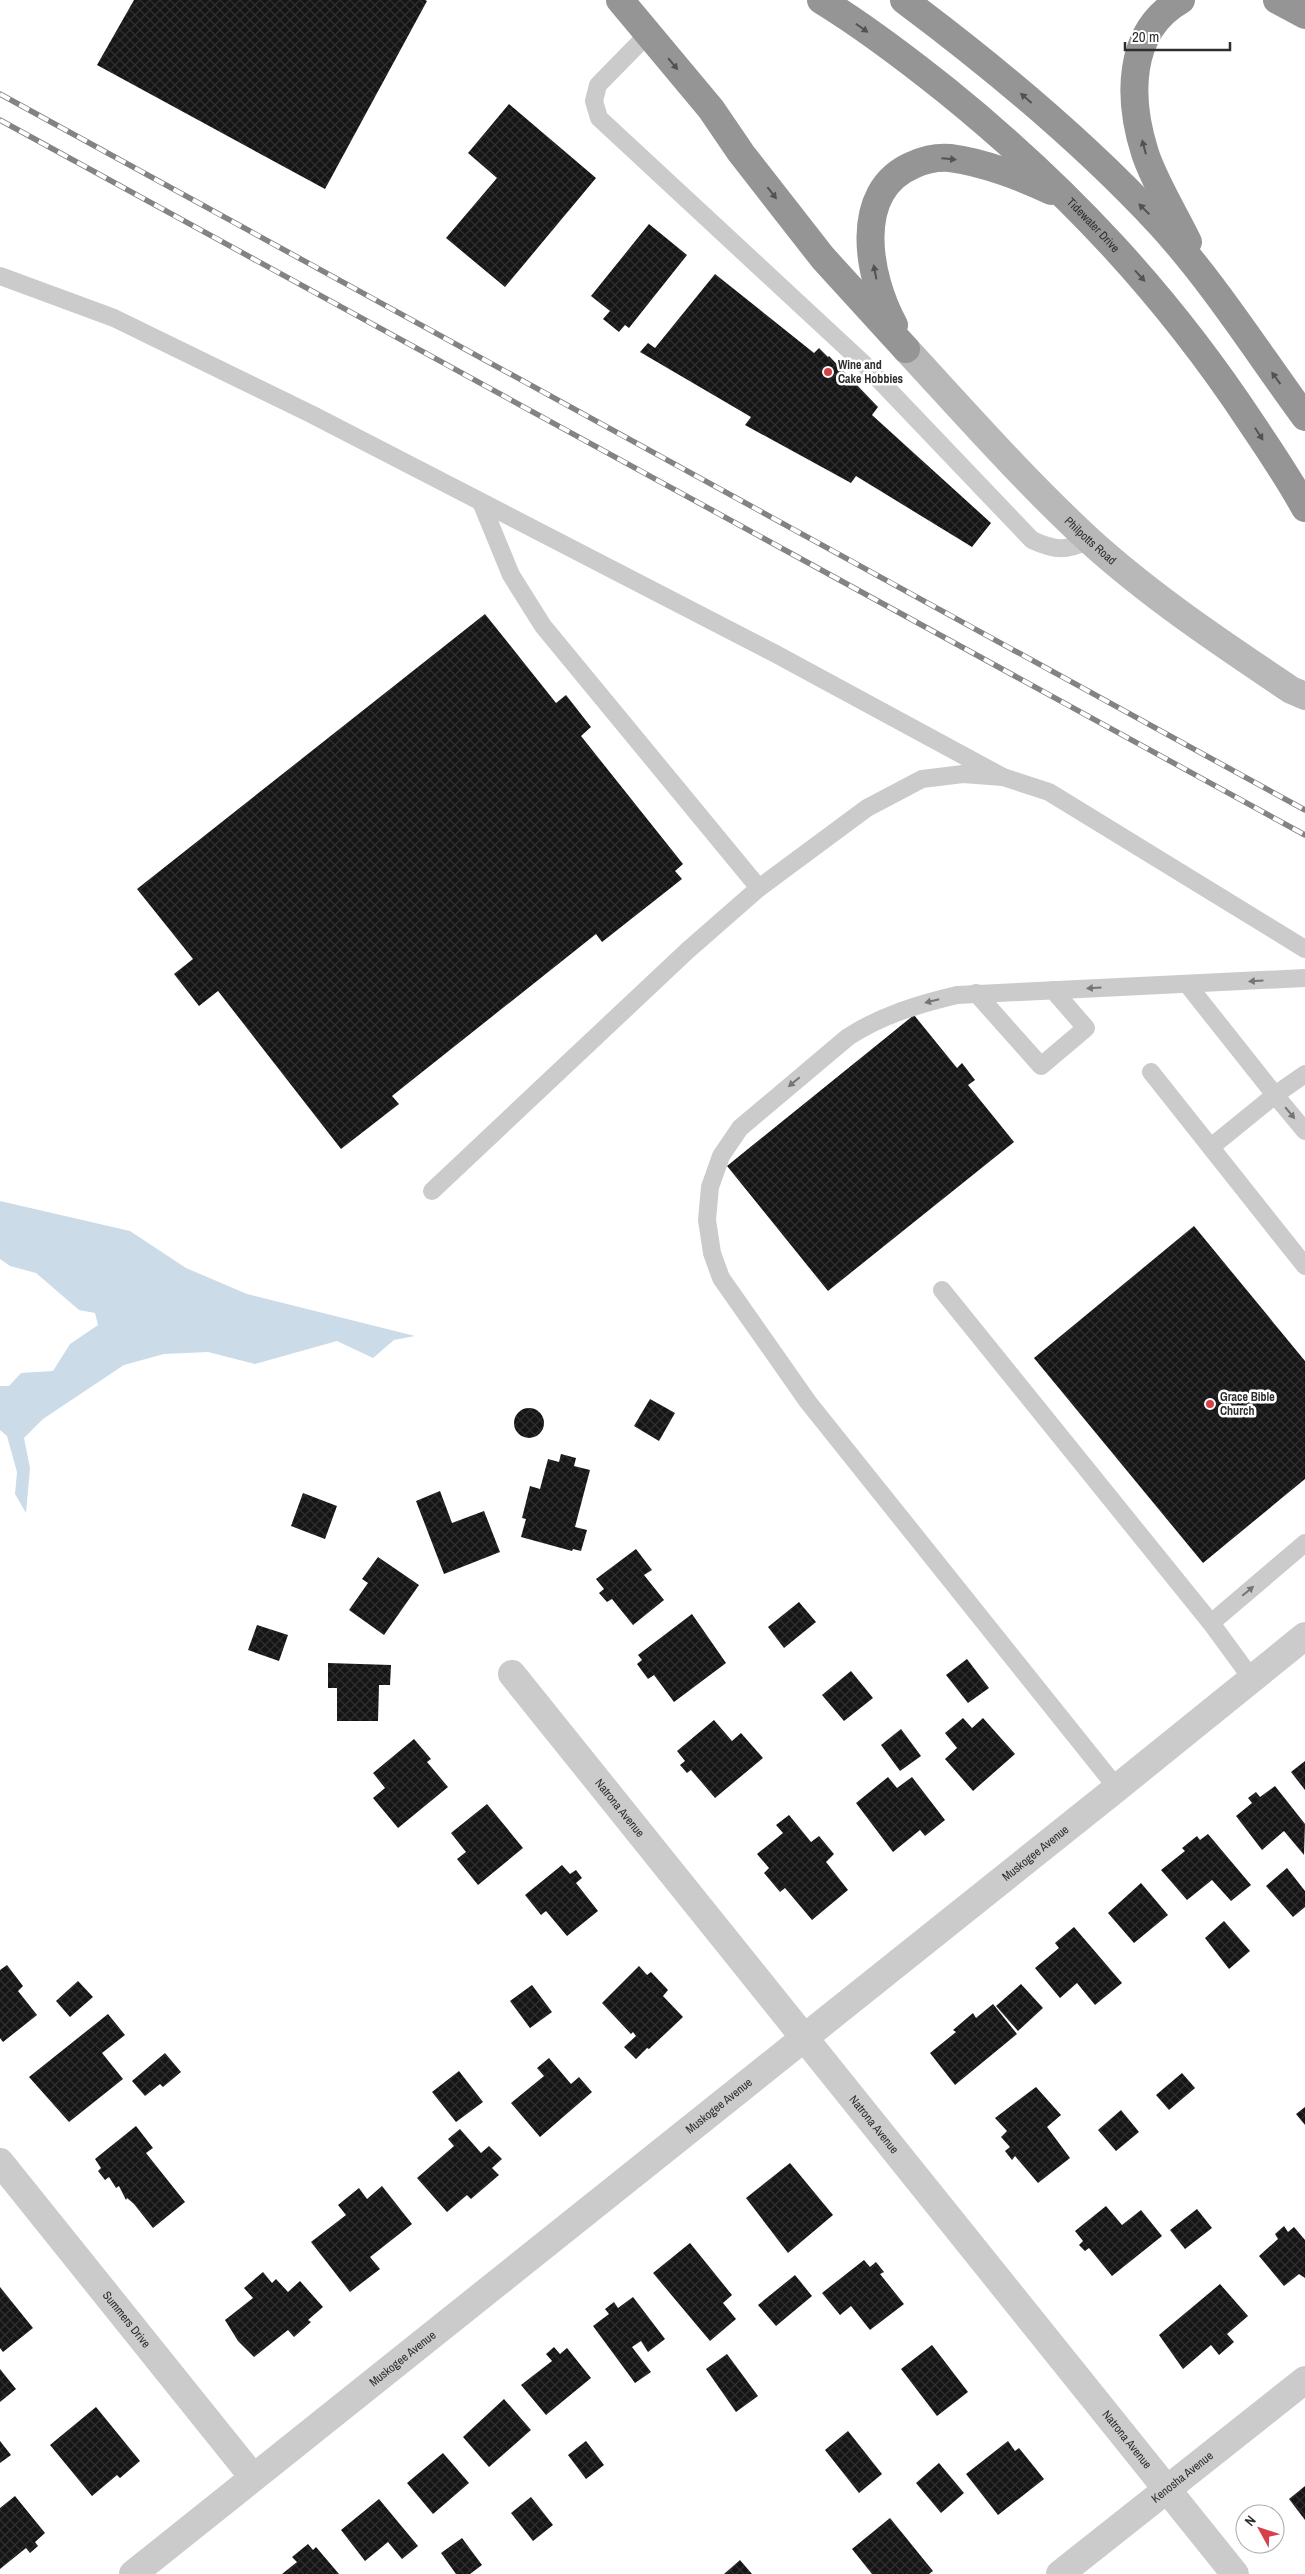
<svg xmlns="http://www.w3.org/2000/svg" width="1305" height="2574" viewBox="0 0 1305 2574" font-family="'Archivo Narrow',sans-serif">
<defs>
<pattern id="building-cross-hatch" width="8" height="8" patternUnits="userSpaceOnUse" patternTransform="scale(1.25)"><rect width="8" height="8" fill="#151515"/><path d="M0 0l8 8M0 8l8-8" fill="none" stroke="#2f2f2f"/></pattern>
</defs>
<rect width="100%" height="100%" fill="#fff"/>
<path fill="#cbdce8" d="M0 1201 130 1231 186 1268 247 1294 415 1336 394 1340 373 1358 337 1341 255 1364 208 1352 164 1354 124 1365 43 1419 24 1438 30 1468 26 1513 15 1494 17 1472 7 1436 0 1430V1386H9L21 1373 53 1371 70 1344 98 1325 95 1313 79 1310 36 1273 10 1266 0 1259Z"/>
<g fill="url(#building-cross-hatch)">
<path d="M134 0H425L427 1 325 189 97 65Z"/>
<path d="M509 104 596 178 505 287 446 238 497 178 468 153Z"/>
<path d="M649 224 687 255 629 328 625 325 619 332 603 319 610 311 591 296Z"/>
<path d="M715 274 814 353 819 348 828 357 829 356 878 407 872 415 991 523 972 547 856 476 851 483 745 425 751 417 640 352 648 343 655 348Z"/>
<path d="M485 614 556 703 566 695 591 727 581 736 683 864 675 871 682 879 602 942 596 934 392 1096 399 1104 341 1149 218 991 199 1006 174 974 193 959 137 889Z"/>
<path d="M914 1015 957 1068 962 1063 975 1080 968 1085 1014 1142 828 1291 727 1166Z"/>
<path d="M1194 1226 1305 1361V1479L1203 1563 1034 1358Z"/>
<path d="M650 1399 675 1413 659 1441 634 1426Z"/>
<circle cx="529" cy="1423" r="15"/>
<path d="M561 1454 576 1458 574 1466 590 1470 575 1527 587 1530 581 1551 573 1549 572 1551 521 1537 526 1519 522 1518 530 1486 540 1489 548 1459 559 1462Z"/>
<path d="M440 1491 452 1523 484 1511 500 1552 444 1574 416 1501Z"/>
<path d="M303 1493 337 1506 325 1539 291 1526Z"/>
<path d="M636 1549 652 1570 644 1575 664 1600 633 1625 612 1599 607 1602 599 1593 604 1589 596 1579Z"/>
<path d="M378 1557 419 1585 384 1635 349 1610 368 1583 362 1579Z"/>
<path d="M799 1602 816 1622 784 1648 768 1627Z"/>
<path d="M692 1614 726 1663 674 1702 654 1675 648 1679 637 1664 642 1660 638 1655Z"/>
<path d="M257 1625 288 1635 279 1661 248 1650Z"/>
<path d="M967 1659 989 1688 968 1703 946 1675Z"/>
<path d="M328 1663 391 1665 390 1685H379L378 1721H337V1688H328Z"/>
<path d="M851 1671 873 1698 844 1721 822 1695Z"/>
<path d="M963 1718 972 1728 983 1718 1015 1754 973 1791 945 1759 957 1748 945 1733Z"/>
<path d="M714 1720 732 1741 741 1733 763 1758 715 1798 691 1770 687 1773 680 1765 685 1761 677 1751Z"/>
<path d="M901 1729 921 1756 900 1771 881 1745Z"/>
<path d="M414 1739 431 1759 427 1762 448 1787 398 1828 373 1798 385 1788 373 1773Z"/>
<path d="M1305 1761V1790L1291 1772Z"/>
<path d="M888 1777 897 1788 912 1777 945 1820 925 1836 920 1830 893 1852 856 1803Z"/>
<path d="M1275 1786 1305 1824 1304 1855 1284 1831 1262 1850 1236 1816 1252 1803 1248 1798 1256 1792 1260 1797Z"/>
<path d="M487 1804 523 1848 478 1885 457 1859 466 1852 451 1833Z"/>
<path d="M789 1815 811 1842 819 1836 834 1854 826 1862 848 1890 812 1920 785 1888 780 1892 764 1873 769 1868 757 1854 783 1833 776 1825Z"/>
<path d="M1208 1834 1251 1885 1231 1901 1212 1880 1187 1900 1161 1870 1185 1851 1182 1848 1197 1836 1200 1840Z"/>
<path d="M562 1865 570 1874 576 1870 582 1878 576 1883 598 1911 567 1936 546 1911 541 1915 525 1895Z"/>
<path d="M1287 1868 1305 1891V1907L1293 1917 1266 1886Z"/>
<path d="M1141 1883 1168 1915 1134 1943 1108 1913Z"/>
<path d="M1224 1921 1250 1951 1229 1969 1205 1938Z"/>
<path d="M1074 1927 1122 1983 1095 2005 1077 1983 1060 1998 1035 1968 1059 1948 1055 1943Z"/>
<path d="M7 1965 23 1986 18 1991 37 2015 3 2042 0 2038V1970Z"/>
<path d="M639 1966 647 1975 651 1972 668 1990 663 1996 683 2017 649 2049 647 2048 636 2059 624 2047 636 2036 633 2032 631 2034 602 2003Z"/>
<path d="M78 1981 93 1997 70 2017 56 2001Z"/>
<path d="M1021 1984 1043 2008 1018 2031 996 2006Z"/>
<path d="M532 1985 552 2012 530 2028 510 2001Z"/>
<path d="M993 2004 1017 2034 955 2085 930 2053 956 2032 953 2030 973 2013 976 2018Z"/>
<path d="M108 2014 125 2035 102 2053 123 2079 69 2122 29 2077Z"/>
<path d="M165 2053 181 2072 163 2087 160 2084 145 2096 132 2081Z"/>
<path d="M549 2058 571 2084 579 2077 592 2092 540 2137 511 2103 544 2076 537 2068Z"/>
<path d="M459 2071 483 2102 456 2122 432 2092Z"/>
<path d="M1182 2073 1195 2088 1169 2110 1156 2095Z"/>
<path d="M1036 2087 1061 2115 1047 2127 1070 2158 1038 2183 1015 2156 1012 2160 1005 2151 1010 2147 1001 2137 1007 2131 995 2118Z"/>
<path d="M1305 2107V2125L1296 2114Z"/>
<path d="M1121 2110 1139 2132 1116 2151 1098 2130Z"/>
<path d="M136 2126 153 2148 146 2153 185 2202 153 2228 134 2204 127 2198 126 2200 119 2186 116 2188 109 2177 105 2180 98 2171 101 2168 95 2159Z"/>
<path d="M460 2129 481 2153 489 2146 502 2159 492 2168 499 2175 471 2199 467 2195 447 2212 417 2178 454 2146 448 2139Z"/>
<path d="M790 2163 833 2215 788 2253 746 2198Z"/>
<path d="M382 2186 412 2224 370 2257 380 2269 350 2292 311 2242 346 2215 338 2205 359 2188 367 2199Z"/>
<path d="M1106 2206 1122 2225 1141 2210 1162 2236 1112 2276 1089 2248 1085 2251 1079 2245 1083 2241 1075 2231Z"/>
<path d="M1197 2209 1212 2228 1185 2249 1170 2230Z"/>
<path d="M1284 2226 1288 2232 1294 2227 1305 2240V2278L1299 2274 1284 2286 1259 2256 1278 2239 1275 2234Z"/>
<path d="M690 2243 732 2295 723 2303 736 2319 710 2341 653 2273Z"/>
<path d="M864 2260 870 2267 876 2262 884 2272 880 2274 904 2304 870 2330 851 2306 840 2315 822 2293Z"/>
<path d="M263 2272 272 2283 276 2279 288 2292 300 2281 323 2307 308 2320 311 2322 294 2337 288 2330 254 2357 238 2341 225 2320 253 2298 244 2288Z"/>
<path d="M795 2275 812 2296 776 2326 758 2305Z"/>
<path d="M1220 2284 1248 2316 1227 2334 1234 2342 1219 2355 1211 2345 1183 2369 1159 2335Z"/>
<path d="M0 2287 33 2328 3 2352 0 2348Z"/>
<path d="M633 2297 665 2339 648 2352 641 2341 632 2347 651 2372 635 2383 593 2326 609 2314 605 2309 614 2302 618 2308Z"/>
<path d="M932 2345 968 2392 937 2416 901 2369Z"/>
<path d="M554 2347 560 2354 567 2348 591 2378 546 2415 521 2385 552 2361 546 2354Z"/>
<path d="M727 2354 758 2396 736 2412 706 2369Z"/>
<path d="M0 2369 16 2389 0 2402Z"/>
<path d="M504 2399 531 2430 489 2467 463 2437Z"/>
<path d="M96 2407 140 2461 120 2478 117 2475 92 2496 50 2445Z"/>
<path d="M848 2431 882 2474 859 2493 825 2450Z"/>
<path d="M0 2441 11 2455 0 2463Z"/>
<path d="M586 2441 604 2465 586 2479 568 2455Z"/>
<path d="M1008 2441 1015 2451 1019 2448 1044 2479 998 2515 966 2474Z"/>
<path d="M443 2453 469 2483 433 2514 407 2483Z"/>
<path d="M939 2463 964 2493 941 2513 916 2483Z"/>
<path d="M1305 2486V2520L1289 2499Z"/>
<path d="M15 2496 45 2533 35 2542 38 2546 30 2553 26 2548 0 2569V2508Z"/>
<path d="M531 2497 553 2525 533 2541 511 2513Z"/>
<path d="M379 2499 418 2546 402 2559 388 2542 365 2561 341 2530Z"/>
<path d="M890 2518 933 2571 929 2574H872L852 2549Z"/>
<path d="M462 2538 482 2565 470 2574H456L441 2553Z"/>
<path d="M308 2544 313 2550 316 2547 339 2574H282L297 2562 292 2557Z"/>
<path d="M740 2560 752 2574H724Z"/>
</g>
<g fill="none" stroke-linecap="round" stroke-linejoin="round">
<g stroke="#cbcbcb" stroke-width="18">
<path d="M648 34 598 85 594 101 599 118 863 363 1032 540C1056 551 1066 551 1090 540"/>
<path d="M0 276 114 318 311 414 774 653 1003 777"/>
<path d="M481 502 511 575 543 626 759 888"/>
<path d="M1187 984 1275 1095 1305 1074"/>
<path d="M976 993 1041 1066 1086 1028 1053 990"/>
<path d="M1151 1072 1305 1266"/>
<path d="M1211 1147 1275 1095 1305 1131"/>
<path d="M432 1191 687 951 759 888 867 808 922 779 963 774 1003 777 1049 792 1305 949"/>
<path d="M942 1290 1211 1623 1252 1679"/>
<path d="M1211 1623 1305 1543"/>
<path d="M1117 1788 808 1402 721 1278 712 1253 707 1220 710 1187 721 1156 740 1128 848 1037C882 1015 919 1004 957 995L1305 978"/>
</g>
<g stroke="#cbcbcb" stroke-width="28">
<path id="s1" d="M512 1674 1235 2574"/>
<path id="s2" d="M0 2162 253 2477"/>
<path id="s3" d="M133 2574 1117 1788 1305 1636"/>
<path id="s4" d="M1060 2574 1305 2380"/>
</g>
<path stroke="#b8b8b8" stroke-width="28" id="s5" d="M906 349C966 414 1025 481 1090 541 1152 597 1221 643 1291 690L1305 696"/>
<g stroke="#959595" stroke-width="28">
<path d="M620 0 711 109 741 153 823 258 906 349"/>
<path id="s6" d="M821 0C865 27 907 59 947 91 1067 188 1167 295 1252 424 1271 452 1289 479 1305 508"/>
<path d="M904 0C995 68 1083 141 1160 224 1214 283 1258 353 1305 417"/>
<path d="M1181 0C1126 31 1128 100 1145 153 1154 181 1175 215 1188 242"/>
<path d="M1277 0 1305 15"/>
<path d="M894 325C868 278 851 191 913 165 924 160 938 157 950 158 982 162 1022 177 1051 191"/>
</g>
<defs>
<g id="rail">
<path d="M0 94 1305 810"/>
<path d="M0 120 1305 835"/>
</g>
</defs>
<use href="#rail" stroke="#838383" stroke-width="5.5"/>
<use href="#rail" stroke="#fff" stroke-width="4" stroke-dasharray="11" stroke-linecap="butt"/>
</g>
<defs><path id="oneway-solid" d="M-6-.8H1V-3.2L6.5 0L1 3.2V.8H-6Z" transform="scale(1.25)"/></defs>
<g fill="#525252">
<use href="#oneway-solid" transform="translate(862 28) rotate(35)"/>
<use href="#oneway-solid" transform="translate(673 64) rotate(50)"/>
<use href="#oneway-solid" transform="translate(1026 98) rotate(-139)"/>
<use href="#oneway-solid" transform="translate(1144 147) rotate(-105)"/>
<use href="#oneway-solid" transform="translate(949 159) rotate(5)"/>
<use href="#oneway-solid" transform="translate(772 193) rotate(52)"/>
<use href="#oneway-solid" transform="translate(1144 209) rotate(-135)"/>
<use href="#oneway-solid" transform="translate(875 272) rotate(-101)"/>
<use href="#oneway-solid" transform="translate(1140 276) rotate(48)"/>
<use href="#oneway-solid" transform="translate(1276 378) rotate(-126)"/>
<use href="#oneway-solid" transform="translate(1259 434) rotate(57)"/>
</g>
<g fill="#757575">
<use href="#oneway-solid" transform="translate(1256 981) rotate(177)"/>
<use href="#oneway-solid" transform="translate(1094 988) rotate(177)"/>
<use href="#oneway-solid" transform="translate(932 1001) rotate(166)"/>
<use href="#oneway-solid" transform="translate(794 1082) rotate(140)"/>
<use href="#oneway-solid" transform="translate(1290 1113) rotate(50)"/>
<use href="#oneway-solid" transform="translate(1248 1591) rotate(-40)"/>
</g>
<g fill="#d44148" stroke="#fff" stroke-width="2">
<circle cx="828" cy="372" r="5"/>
<circle cx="1210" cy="1404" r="5"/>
</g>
<g text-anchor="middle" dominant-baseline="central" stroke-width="5" stroke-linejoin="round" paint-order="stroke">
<g font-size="12" fill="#2e2e2e" stroke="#fff">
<text stroke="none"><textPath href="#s6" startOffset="354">Tidewater Drive</textPath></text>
<text stroke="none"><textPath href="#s5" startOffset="266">Philpotts Road</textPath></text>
<text stroke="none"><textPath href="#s1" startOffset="172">Natrona Avenue</textPath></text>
<text stroke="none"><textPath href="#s3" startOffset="1155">Muskogee Avenue</textPath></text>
<text stroke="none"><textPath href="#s3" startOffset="750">Muskogee Avenue</textPath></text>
<text stroke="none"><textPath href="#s1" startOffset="578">Natrona Avenue</textPath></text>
<text stroke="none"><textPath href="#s2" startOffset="202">Summers Drive</textPath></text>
<text stroke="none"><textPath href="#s3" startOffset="345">Muskogee Avenue</textPath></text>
<text stroke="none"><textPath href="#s1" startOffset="982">Natrona Avenue</textPath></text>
<text stroke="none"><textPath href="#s4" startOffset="156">Kenosha Avenue</textPath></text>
</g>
<g font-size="12" font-weight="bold" fill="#2e2e2e" stroke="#fff" text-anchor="start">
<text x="838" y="365">Wine and<tspan x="838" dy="14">Cake Hobbies</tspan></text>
<text x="1220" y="1397">Grace Bible<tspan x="1220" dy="14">Church</tspan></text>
</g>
</g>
<g transform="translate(1260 2529) rotate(310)"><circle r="24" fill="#ffffff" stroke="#ababab"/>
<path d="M0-4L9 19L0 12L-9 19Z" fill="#d44148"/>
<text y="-8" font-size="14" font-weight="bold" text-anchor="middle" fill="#2e2e2e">N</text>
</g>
<path d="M1125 42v8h105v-8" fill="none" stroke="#2e2e2e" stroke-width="2.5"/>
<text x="1132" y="42" font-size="15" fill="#2e2e2e" stroke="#ffffff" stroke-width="4" paint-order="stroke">20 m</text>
</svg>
